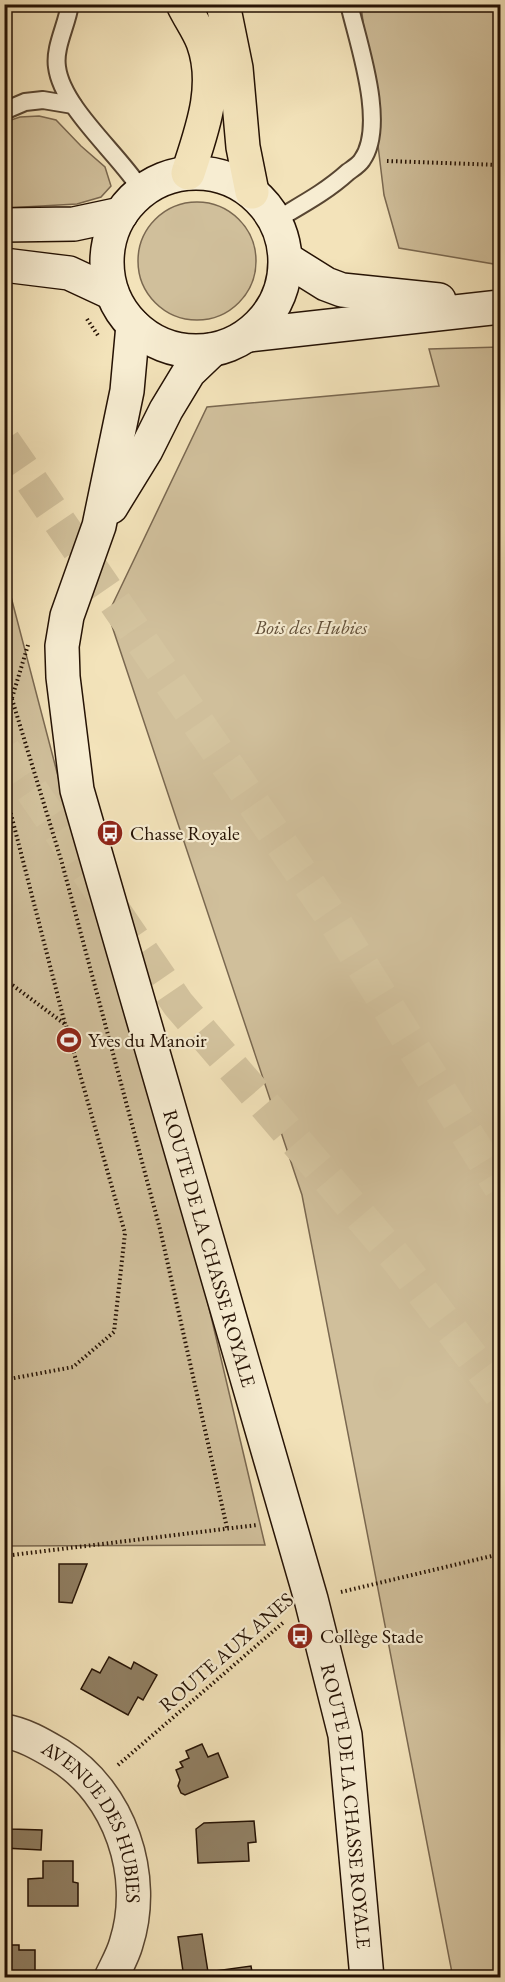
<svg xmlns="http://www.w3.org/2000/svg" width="505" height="1982" viewBox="0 0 505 1982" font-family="'EB Garamond',serif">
<rect width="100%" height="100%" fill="#f3e3ba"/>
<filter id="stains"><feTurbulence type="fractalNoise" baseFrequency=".00333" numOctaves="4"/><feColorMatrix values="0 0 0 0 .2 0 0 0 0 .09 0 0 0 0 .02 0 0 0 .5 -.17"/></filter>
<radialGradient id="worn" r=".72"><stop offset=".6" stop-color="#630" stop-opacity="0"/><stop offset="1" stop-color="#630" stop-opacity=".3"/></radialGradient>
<g fill="#d0bf9b" stroke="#7a6850" stroke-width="1.5">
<path d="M361 5H500V265L399 248 384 195Z"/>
<path d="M39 116 56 120 81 146 105 167 111 186 101 197 77 204 5 208V122L20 117Z"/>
<circle cx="197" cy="261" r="59"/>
<path d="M500 347V1977L453 1978 302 1195 108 614 207 407 439 386 429 349Z"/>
<path d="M4 570 75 841 193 1240 265 1545 5 1546Z"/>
</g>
<g fill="#907f63" stroke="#251204" stroke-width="1.5">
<path d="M59 1564H87L72 1603 59 1602Z"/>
<path d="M109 1657 131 1669 134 1662 157 1675 143 1700 138 1697 128 1715 81 1689 92 1669 100 1673Z"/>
<path d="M202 1744 208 1757 218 1753 228 1777 185 1795 181 1793 178 1786 180 1780 176 1770 183 1767 180 1762 189 1758 186 1751Z"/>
<path d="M4 1800H8V1812H11V1829L42 1830 41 1850 4 1848Z"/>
<path d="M254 1821 256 1842 248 1843 249 1861 198 1863 196 1829 204 1823Z"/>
<path d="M43 1861H73V1882L78 1883V1906H28V1879L43 1878Z"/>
<path d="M202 1934 208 1972 251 1966 253 1978H184L178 1937Z"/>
<path d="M4 1945H19V1950H35V1971H20V1976L4 1977Z"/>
</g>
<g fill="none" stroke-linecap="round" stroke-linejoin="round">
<g stroke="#d4c49f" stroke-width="33" stroke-dasharray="33 16" stroke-linecap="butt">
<path d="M4 441 335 922 500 1187"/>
<path d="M4 750 178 1004 398 1260 500 1394"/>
</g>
<defs>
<g id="lane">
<path d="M70 4C67 25 54 47 57 67 62 108 120 155 142 191"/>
<path d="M4 111 25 102 43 100 73 105"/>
<path d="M276 220C301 205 326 192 348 172 352 169 359 165 362 160 387 125 358 43 349 4"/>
</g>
<g id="street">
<path id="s1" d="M4 1731C24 1734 42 1745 59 1755 120 1793 148 1876 126 1944 123 1955 116 1967 111 1978"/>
</g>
<g id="secondary">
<circle cx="196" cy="262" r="89"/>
<path d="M4 225 74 224 121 214"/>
<path d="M286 259 326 284 342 290 439 300"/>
<path d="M4 265 69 273 112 293"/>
<path id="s2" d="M133 325 127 391 99 526 67 616 62 646 63 677 77 790 311 1599 345 1735 367 1978"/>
<path d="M249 335 500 307"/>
<path d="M111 507 146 450 166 410 189 372 212 350"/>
</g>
<g id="highway">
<path d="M183 4C189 17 198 29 203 42 219 86 202 130 188 173"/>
<path d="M223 4 236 68 243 147 252 192"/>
</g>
</defs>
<use href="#lane" stroke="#584632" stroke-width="20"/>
<use href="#street" stroke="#584632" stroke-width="36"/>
<use href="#secondary" stroke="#251204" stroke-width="36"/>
<use href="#highway" stroke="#251204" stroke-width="36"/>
<g stroke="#251204" stroke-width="4" stroke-dasharray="1.5 3" stroke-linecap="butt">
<path d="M387 161 500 165"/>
<path d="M87 319 99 337"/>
<path d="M4 673 62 863 160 1229 227 1528"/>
<path d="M12 698 28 645"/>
<path d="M4 787 65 1024"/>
<path d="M4 984H11L66 1025 125 1233 114 1332 73 1367 4 1380"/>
<path d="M4 1556 257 1525"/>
<path d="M341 1592 500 1554"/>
<path d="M118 1765 285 1621"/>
</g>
<use href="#lane" stroke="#f7edd2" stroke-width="16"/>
<use href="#street" stroke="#f7edd2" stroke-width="33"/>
<use href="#secondary" stroke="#f7edd2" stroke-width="33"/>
<use href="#highway" stroke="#f3e3ba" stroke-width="33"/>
</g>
<defs>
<symbol id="bus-disc" viewBox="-11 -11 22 22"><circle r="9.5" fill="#8f2418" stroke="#f7edd2"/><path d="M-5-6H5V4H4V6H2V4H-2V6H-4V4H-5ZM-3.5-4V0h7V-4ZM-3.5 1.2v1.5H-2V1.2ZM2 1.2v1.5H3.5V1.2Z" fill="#fff"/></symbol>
<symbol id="stadium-disc" viewBox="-11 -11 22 22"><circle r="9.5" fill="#8f2418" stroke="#f7edd2"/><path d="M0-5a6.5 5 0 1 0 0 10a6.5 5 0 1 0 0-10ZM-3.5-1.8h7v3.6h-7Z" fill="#fff"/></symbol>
</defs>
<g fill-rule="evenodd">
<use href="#bus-disc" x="95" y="818" width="30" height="30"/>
<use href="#stadium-disc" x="54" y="1025" width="30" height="30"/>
<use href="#bus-disc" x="285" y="1621" width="30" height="30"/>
</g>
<g text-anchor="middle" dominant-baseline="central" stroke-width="4.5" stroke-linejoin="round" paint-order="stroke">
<g font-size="20" font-style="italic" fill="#614f39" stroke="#f7edd2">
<text x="311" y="627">Bois des Hubies</text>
</g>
<g font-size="20" fill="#251204" stroke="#f7edd2" text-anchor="start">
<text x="130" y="833">Chasse Royale</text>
<text x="88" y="1040">Yves du Manoir</text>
<text x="320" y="1636">Collège Stade</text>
</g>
<g font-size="20" fill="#251204" stroke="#f7edd2">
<text stroke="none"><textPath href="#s2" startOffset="952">ROUTE DE LA CHASSE ROYALE</textPath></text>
<text transform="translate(226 1652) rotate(-41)">ROUTE AUX ANES</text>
<text stroke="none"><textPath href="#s2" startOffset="1528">ROUTE DE LA CHASSE ROYALE</textPath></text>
<text stroke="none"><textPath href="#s1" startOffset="138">AVENUE DES HUBIES</textPath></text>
</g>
</g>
<rect width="505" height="1982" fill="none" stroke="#f3e3ba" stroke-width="24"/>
<rect x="6" y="6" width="493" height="1970" fill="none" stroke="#251204" stroke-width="3"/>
<rect x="12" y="12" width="481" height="1958" fill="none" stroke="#251204" stroke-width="1.5"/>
<rect width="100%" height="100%" filter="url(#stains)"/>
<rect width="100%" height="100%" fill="url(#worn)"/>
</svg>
